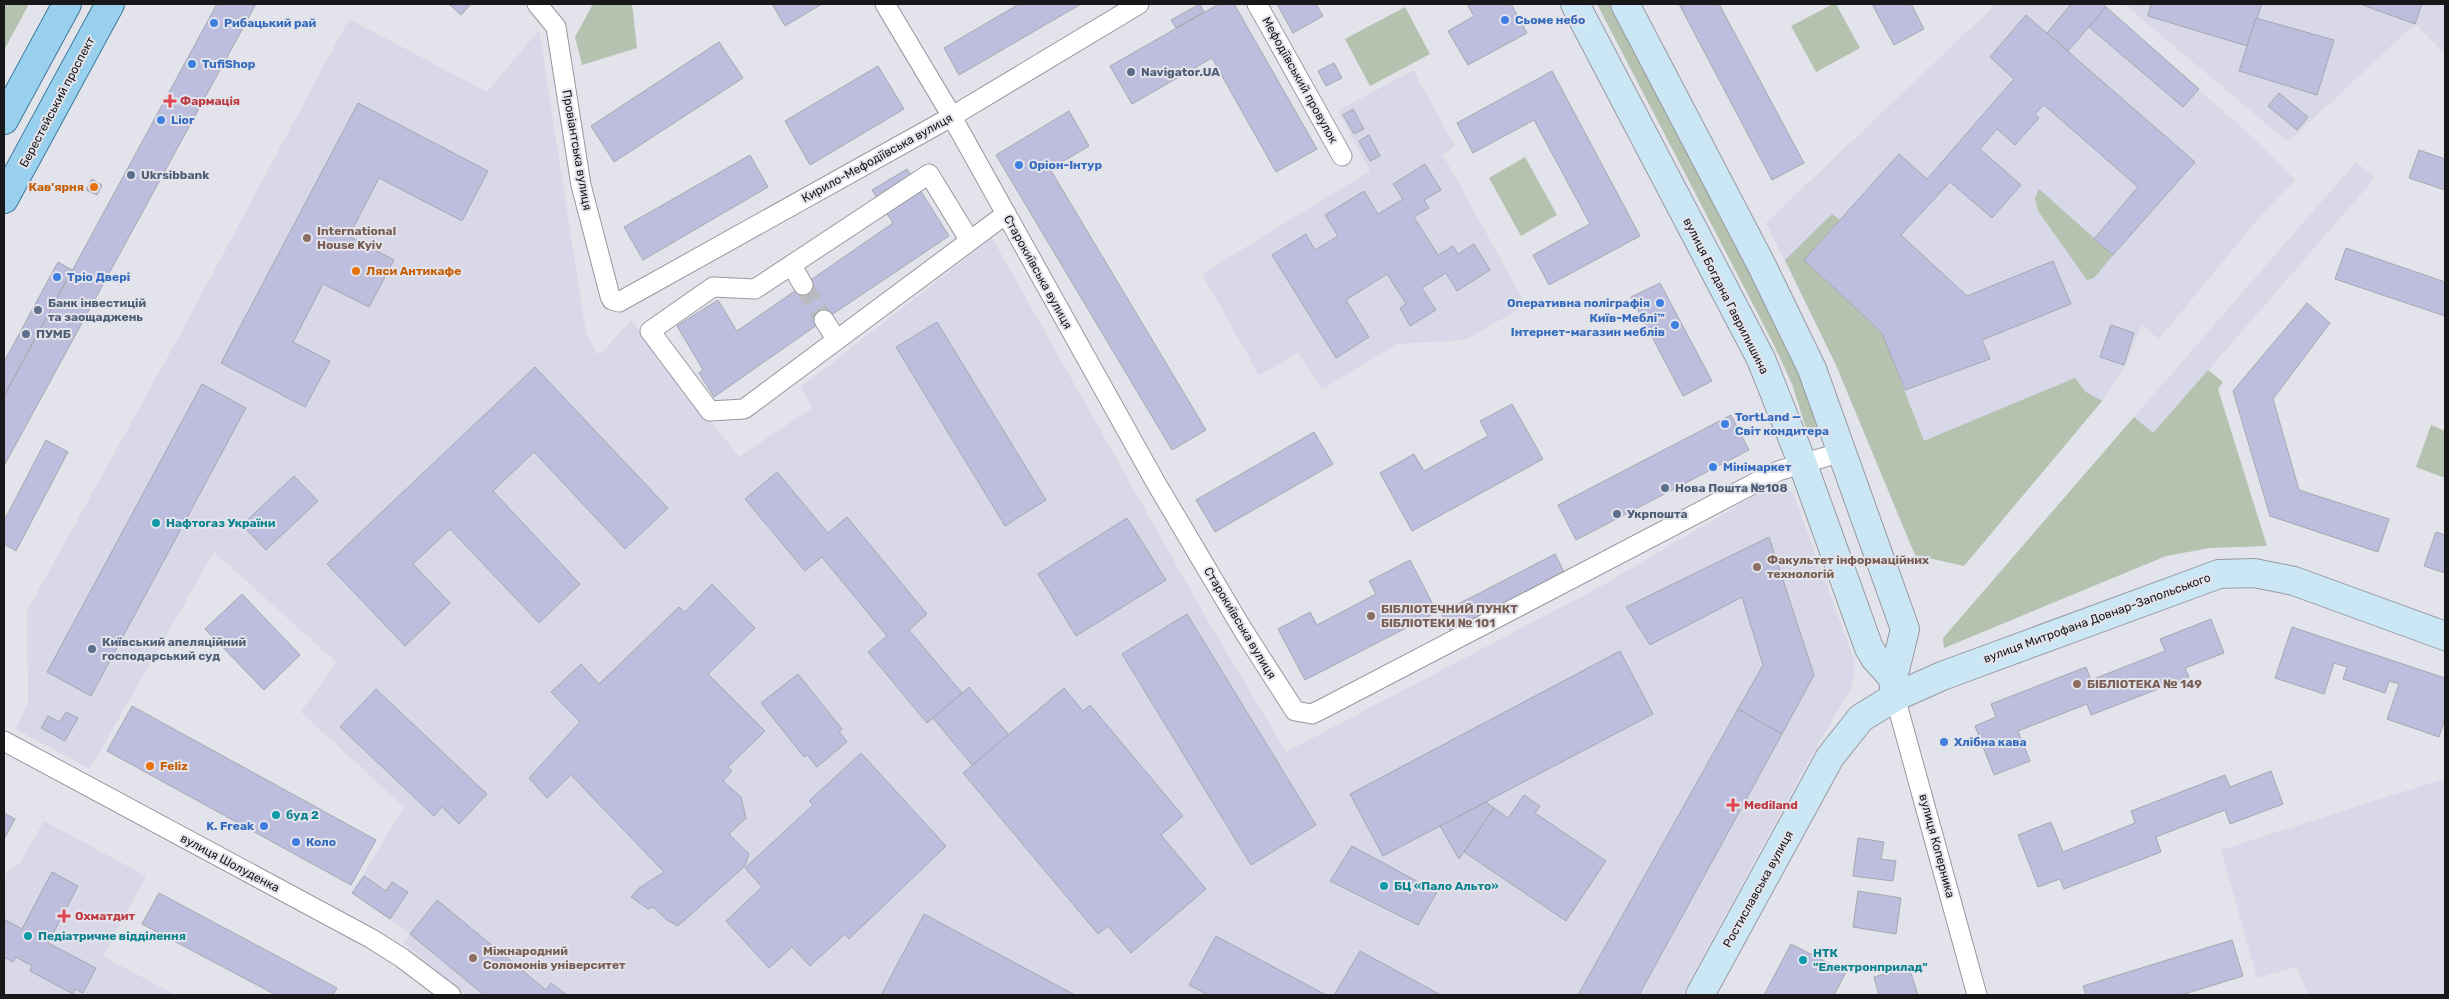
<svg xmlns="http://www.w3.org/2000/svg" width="2449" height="999" viewBox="0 0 2449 999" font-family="Rubik,sans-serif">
<rect width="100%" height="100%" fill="#e3e3eb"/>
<g fill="#d8d8e8">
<path d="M1991 4H2103L2250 135 2295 180 2259 218 2159 339 2142 325 2125 366 2102 401 1964 566 1915 555 1836 365 1766 223 1993 7Z"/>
<path d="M2124 4H2445V54L2415 24 2288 142Z"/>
<path d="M349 19 487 92 539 30 586 333 597 354 604 350 631 320 739 457 812 408 801 387 992 238 1200 607 1286 752 1596 589 1776 483 1793 493 1855 662 1852 687 1813 753 1682 995H467L403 943 409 934 405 930 352 893 404 807 301 712 336 662 214 552 90 769 16 729 28 701 27 611 177 340Z"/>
<path d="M1413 70 1455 146 1443 155 1526 305 1465 340 1397 344 1322 389 1298 353 1259 375 1202 274 1370 171 1338 111Z"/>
<path d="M2356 162 2375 178 2153 434 2134 417Z"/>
<path d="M2440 780H2445V995H2308L2297 967 2257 978 2221 850Z"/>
<path d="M44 821 146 876 103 956 175 995H4V875L21 862Z"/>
</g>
<g fill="#b4c2af">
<path d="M4 4H29L4 50Z"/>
<path d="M593 4H632L637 48 582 65 575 37Z"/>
<path d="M1597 4H1616L1787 328 1820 429 1810 432 1805 425 1792 384 1773 343Z"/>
<path d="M1833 4H1836L1860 48 1816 72 1791 26Z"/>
<path d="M1405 7 1430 54 1370 86 1345 39Z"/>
<path d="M1525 157 1557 215 1521 236 1489 178Z"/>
<path d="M2039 189 2113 255 2094 278 2087 280 2038 211 2035 198Z"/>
<path d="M1832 214 1840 220 1804 260 1882 333 1924 441 2075 378 2086 392 2102 401 1964 566 1915 555 1836 365 1785 260Z"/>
<path d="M2208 370 2223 382 2218 389 2267 546 2210 548 2166 556 1944 648 1943 638 2134 417 2153 433Z"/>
<path d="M2431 425 2445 431V478L2416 467Z"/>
</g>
<g fill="#bdbede" stroke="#a7a7af">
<path d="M217 4H256L4 466V396Z"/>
<path d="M449 4H471L461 15Z"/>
<path d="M772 4H822L785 26Z"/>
<path d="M1019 4H1081L959 75 944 48Z"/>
<path d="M1200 4 1204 12 1176 28 1171 20Z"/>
<path d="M1219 4H1234L1317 149 1276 172 1212 58 1132 104 1110 66Z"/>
<path d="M1277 4H1316L1323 16 1293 33Z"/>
<path d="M1467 4H1511L1527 33 1468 65 1448 31 1474 16Z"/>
<path d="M1679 4H1719L1804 163 1772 180Z"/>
<path d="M1872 4H1911L1924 29 1894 45Z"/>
<path d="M2071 4H2103L2106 7 2068 51 2047 33Z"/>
<path d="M2151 4H2262L2247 46 2148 16Z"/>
<path d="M2360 4H2422L2415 24Z"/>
<path d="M2106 7 2199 89 2183 107 2089 27Z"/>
<path d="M2026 15 2195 162 2113 255 2094 239 2138 187 2044 105 2035 114 2039 118 2015 145 1997 129 1980 149 2021 185 1992 218 1950 182 1901 235 1967 296 2053 261 2071 304 1982 340 1990 359 1905 390 1882 333 1804 260 1899 154 1927 179 2014 79 1990 57Z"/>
<path d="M2256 18 2334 40 2317 95 2239 71Z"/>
<path d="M719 42 743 78 614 162 591 126Z"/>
<path d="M1334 63 1342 78 1326 86 1318 71Z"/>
<path d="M878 66 904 109 810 165 785 121Z"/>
<path d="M1552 71 1640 236 1549 285 1533 255 1590 224 1534 120 1473 153 1457 123Z"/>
<path d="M2279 93 2308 117 2297 130 2268 106Z"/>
<path d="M358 103 488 171 462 221 379 178 349 236 394 260 369 307 323 284 293 342 330 361 305 407 221 363Z"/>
<path d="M1353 109 1364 129 1354 134 1343 115Z"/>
<path d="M1069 111 1089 146 1050 169 1206 430 1172 450 996 155Z"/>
<path d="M1369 135 1380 156 1370 161 1359 141Z"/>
<path d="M2419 150 2445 159V190L2409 178Z"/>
<path d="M750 155 768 187 643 260 624 227Z"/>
<path d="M1425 164 1441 190 1424 200 1429 208 1414 217 1438 255 1453 246 1458 254 1474 244 1490 270 1457 291 1446 273 1422 288 1436 310 1410 326 1400 308 1406 304 1387 274 1346 300 1369 337 1336 358 1272 255 1306 234 1315 250 1338 236 1325 215 1364 191 1378 214 1403 199 1393 184Z"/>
<path d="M907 169 949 236 824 320 714 397 699 373 703 370 677 326 718 300 737 331 893 223 872 190Z"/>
<path d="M92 179 102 185 97 195 86 190Z"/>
<path d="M2346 248 2445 282V316L2335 279Z"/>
<path d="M58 262 72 270 4 396V362Z"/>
<path d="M1660 283 1712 381 1683 396 1631 297Z"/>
<path d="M2307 303 2330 323 2273 399 2299 490 2389 519 2378 552 2270 516 2233 391Z"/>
<path d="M937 322 1046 500 1005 526 896 347Z"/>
<path d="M2111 325 2134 333 2124 365 2100 357Z"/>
<path d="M535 367 668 508 625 549 534 452 493 491 580 584 539 623 450 529 413 564 450 603 405 646 327 564Z"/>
<path d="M202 384 246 408 91 696 47 672Z"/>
<path d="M1512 404 1543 459 1412 531 1380 473 1414 454 1424 471 1488 436 1480 421Z"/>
<path d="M1731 415 1749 450 1576 540 1558 505Z"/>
<path d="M1314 432 1333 464 1215 532 1196 500Z"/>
<path d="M46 440 68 452 16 551 4 544V521Z"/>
<path d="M777 472 828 533 847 517 927 614 909 630 962 693 927 723 868 652 887 636 822 557 805 571 745 499Z"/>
<path d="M294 476 318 501 266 550 242 525Z"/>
<path d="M1127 518 1166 580 1076 636 1038 574Z"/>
<path d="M2436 532 2445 535V573L2424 566Z"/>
<path d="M1769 537 1814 675 1782 734 1738 709 1763 665 1742 597 1650 645 1626 607Z"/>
<path d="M1555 554 1564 572 1450 630 1441 613Z"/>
<path d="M1410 560 1437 612 1305 680 1278 629 1310 612 1317 625 1376 594 1369 581Z"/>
<path d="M712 584 755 628 708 674 765 731 728 767 732 771 723 781 741 797 746 818 729 834 749 854 745 866 678 926 667 920 653 907 648 909 631 897 639 888 664 872 571 775 547 798 529 778 580 722 551 692 581 664 599 684 679 607 685 612Z"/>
<path d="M242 594 300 655 264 690 205 629Z"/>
<path d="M1187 614 1316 825 1251 865 1122 654Z"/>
<path d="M2211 619 2224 653 2185 668 2189 677 2091 715 2087 704 2018 731 2030 761 1994 775 1975 726 1996 717 1991 704 2086 667 2091 680 2165 651 2160 639Z"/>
<path d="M2292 627 2445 678V718L2439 737 2387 719 2399 684 2389 681 2385 693 2343 679 2347 667 2334 663 2324 694 2275 678Z"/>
<path d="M1620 651 1653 714 1383 856 1350 794Z"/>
<path d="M798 674 842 729 839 731 847 742 817 767 807 755 804 757 761 703Z"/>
<path d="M969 687 1009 735 972 765 933 718Z"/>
<path d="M1064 688 1083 711 1090 705 1183 816 1161 835 1206 889 1131 953 1108 926 1098 934 963 773Z"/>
<path d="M376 689 487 794 459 824 442 807 434 816 340 727Z"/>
<path d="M132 706 376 840 351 885 107 751Z"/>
<path d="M1738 709 1782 734 1639 995H1578Z"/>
<path d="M66 712 78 718 65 741 41 728 48 716 60 722Z"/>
<path d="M861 753 946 846 849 939 845 934 810 966 792 947 769 968 726 921 762 887 745 868 813 805 809 801Z"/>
<path d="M2271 771 2283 804 2230 824 2225 810 2156 837 2161 852 2064 889 2060 879 2038 887 2018 835 2051 822 2063 852 2135 823 2131 811 2225 775 2230 787Z"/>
<path d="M1524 795 1540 806 1535 813 1606 861 1566 921 1464 852 1494 808 1508 818Z"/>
<path d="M1486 802 1494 808 1459 859 1440 826Z"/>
<path d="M4 813 15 819 4 839Z"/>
<path d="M1858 838 1884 842 1881 859 1896 861 1893 881 1853 876Z"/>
<path d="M1352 846 1437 892 1418 925 1330 881Z"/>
<path d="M52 872 78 886 48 943 96 968 83 993 75 989 73 994 30 971 32 966 16 957 13 962 4 957V919L22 929Z"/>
<path d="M364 876 386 891 392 882 408 892 390 919 352 893Z"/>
<path d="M1858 891 1901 898 1896 934 1853 927Z"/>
<path d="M159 893 337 988 333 995H276L142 924Z"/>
<path d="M437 900 546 990 551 983 567 995H484L410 934Z"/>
<path d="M924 914 1075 995H881Z"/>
<path d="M1216 936 1326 995H1208L1189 985Z"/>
<path d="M2232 940 2243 976 2181 995H2086L2083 986Z"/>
<path d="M1791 944 1846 972 1834 995H1764Z"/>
<path d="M1360 951 1441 995H1334Z"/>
<path d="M1909 967 1918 995H1879L1874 977Z"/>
</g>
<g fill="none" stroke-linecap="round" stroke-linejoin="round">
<path stroke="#babac1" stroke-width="19" stroke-dasharray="19 9" stroke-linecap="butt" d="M803 285 824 320"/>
<defs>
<g id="street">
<path d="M537 4 556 27 581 185 610 296 612 300 619 302 951 117 1139 4"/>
<path d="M885 4 947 108 1156 483 1243 630 1295 711 1312 714 1324 708 1778 471 1842 452"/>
<path d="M1257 4 1342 156"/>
<path d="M970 241 929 174 755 289 713 287 650 331 710 411 744 409 1006 214"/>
<path d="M792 266 803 285"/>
<path d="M824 320 836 339"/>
<path d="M1895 697 1977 995"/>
<path d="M4 741 372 939 402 958 451 995"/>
</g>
<g id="secondary">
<path d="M1575 4 1761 359 1802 462 1869 648 1875 658 1893 678"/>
<path d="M1625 4 1761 264 1812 369 1905 629 1893 678 1895 697"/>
<path d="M1700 995 1830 757 1861 718 1895 697 1942 676 2219 574 2254 573 2294 581 2445 636"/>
</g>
<g id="primary">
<path d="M4 120 67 4"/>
<path d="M4 199 110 4"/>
</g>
</defs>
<use href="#street" stroke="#9898a0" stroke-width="21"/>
<use href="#secondary" stroke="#9898a0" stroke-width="30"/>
<use href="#primary" stroke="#3e7b9c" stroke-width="30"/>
<use href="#street" stroke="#fff" stroke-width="19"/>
<use href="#secondary" stroke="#cbe7f6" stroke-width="28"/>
<use href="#primary" stroke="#98d0ed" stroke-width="28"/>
</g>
<g fill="#3f7fe0" stroke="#e3e3eb" stroke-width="2">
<circle cx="1505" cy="20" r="5"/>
<circle cx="214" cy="23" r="5"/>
<circle cx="192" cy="64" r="5"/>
<circle cx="161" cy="120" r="5"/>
<circle cx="1019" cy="165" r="5"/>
<circle cx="57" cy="277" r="5"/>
<circle cx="1660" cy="303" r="5"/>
<circle cx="1675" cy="325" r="5"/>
<circle cx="1725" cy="424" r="5"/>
<circle cx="1713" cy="467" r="5"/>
<circle cx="1944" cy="742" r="5"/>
<circle cx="264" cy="826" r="5"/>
<circle cx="296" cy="842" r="5"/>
</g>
<g fill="#5c6f8a" stroke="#e3e3eb" stroke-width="2">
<circle cx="1131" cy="72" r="5"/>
<circle cx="131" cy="175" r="5"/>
<circle cx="38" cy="310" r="5"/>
<circle cx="26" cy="334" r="5"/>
<circle cx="1665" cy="488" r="5"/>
<circle cx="1617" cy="514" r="5"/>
<circle cx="92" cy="649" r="5"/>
</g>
<g fill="#e0444e" stroke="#e3e3eb" stroke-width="2">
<path d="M167.5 93.5h5v5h5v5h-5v5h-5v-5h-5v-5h5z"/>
<path d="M1730.5 797.5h5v5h5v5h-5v5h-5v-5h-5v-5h5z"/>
<path d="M61.5 908.5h5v5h5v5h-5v5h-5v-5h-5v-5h5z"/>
</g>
<g fill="#e8710a" stroke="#e3e3eb" stroke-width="2">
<circle cx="94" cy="187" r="5"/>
<circle cx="356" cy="271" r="5"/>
<circle cx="150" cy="766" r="5"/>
</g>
<g fill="#8d6e63" stroke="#e3e3eb" stroke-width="2">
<circle cx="307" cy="238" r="5"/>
<circle cx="1757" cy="567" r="5"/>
<circle cx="1371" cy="616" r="5"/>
<circle cx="2077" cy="684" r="5"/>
<circle cx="473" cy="958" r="5"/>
</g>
<g fill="#0f9aa8" stroke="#e3e3eb" stroke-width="2">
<circle cx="156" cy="523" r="5"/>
<circle cx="276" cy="815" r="5"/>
<circle cx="1384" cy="886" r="5"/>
<circle cx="28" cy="936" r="5"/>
<circle cx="1803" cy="960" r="5"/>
</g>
<g text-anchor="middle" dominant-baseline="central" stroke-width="4" stroke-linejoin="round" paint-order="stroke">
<g font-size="12" font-weight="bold" fill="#366cbe" stroke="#e3e3eb" text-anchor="start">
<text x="1515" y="20">Сьоме небо</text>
<text x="224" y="23">Рибацький рай</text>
<text x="202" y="64">TufiShop</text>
<text x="171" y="120">Lior</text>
<text x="1029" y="165">Оріон-Інтур</text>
<text x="67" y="277">Тріо Двері</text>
<text x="1650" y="303" text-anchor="end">Оперативна поліграфія</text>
<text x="1665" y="318" text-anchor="end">Київ-Меблі™<tspan x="1665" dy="14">Інтернет-магазин меблів</tspan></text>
<text x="1735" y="417">TortLand —<tspan x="1735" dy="14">Світ кондитера</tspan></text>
<text x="1723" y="467">Мінімаркет</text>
<text x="1954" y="742">Хлібна кава</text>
<text x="254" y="826" text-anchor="end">K. Freak</text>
<text x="306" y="842">Коло</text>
</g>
<g font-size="12" font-weight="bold" fill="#4e5e75" stroke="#e3e3eb" text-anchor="start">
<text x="1141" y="72">Navigator.UA</text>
<text x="141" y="175">Ukrsibbank</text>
<text x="48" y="303">Банк інвестицій<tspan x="48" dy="14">та заощаджень</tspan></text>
<text x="36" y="334">ПУМБ</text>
<text x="1675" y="488">Нова Пошта №108</text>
<text x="1627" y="514">Укрпошта</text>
<text x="102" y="642">Київський апеляційний<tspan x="102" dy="14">господарський суд</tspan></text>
</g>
<g font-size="12" fill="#18181b" stroke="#e3e3eb">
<text transform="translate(1300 80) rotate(61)">Мефодіївський провулок</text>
<text transform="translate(57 102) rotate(-62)">Берестейський проспект</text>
<text transform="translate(577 150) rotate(80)">Провіантська вулиця</text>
<text transform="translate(877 158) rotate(-29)">Кирило-Мефодіївська вулиця</text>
<text transform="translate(1038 272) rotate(61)">Старокиївська вулиця</text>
<text transform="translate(1726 296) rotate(63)">вулиця Богдана Гаврилишина</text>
<text transform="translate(2097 618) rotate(-20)">вулиця Митрофана Довнар-Запольського</text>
<text transform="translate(1240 623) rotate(59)">Старокиївська вулиця</text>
<text transform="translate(1937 846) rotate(75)">вулиця Коперника</text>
<text transform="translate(230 863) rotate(28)">вулиця Шолуденка</text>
<text transform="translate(1758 889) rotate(-61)">Ростиславська вулиця</text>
</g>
<g font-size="12" font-weight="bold" fill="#be3a42" stroke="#e3e3eb" text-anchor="start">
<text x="180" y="101">Фармація</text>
<text x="1744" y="805">Mediland</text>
<text x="75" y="916">Охматдит</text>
</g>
<g font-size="12" font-weight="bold" fill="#c56008" stroke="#e3e3eb" text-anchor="start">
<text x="84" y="187" text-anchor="end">Кав'ярня</text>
<text x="366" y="271">Ляси Антикафе</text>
<text x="160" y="766">Feliz</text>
</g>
<g font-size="12" font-weight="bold" fill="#785e54" stroke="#e3e3eb" text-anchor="start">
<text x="317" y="231">International<tspan x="317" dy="14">House Kyiv</tspan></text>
<text x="1767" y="560">Факультет інформаційних<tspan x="1767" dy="14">технологій</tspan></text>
<text x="1381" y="609">БІБЛІОТЕЧНИЙ ПУНКТ<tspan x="1381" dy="14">БІБЛІОТЕКИ № 101</tspan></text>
<text x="2087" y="684">БІБЛІОТЕКА № 149</text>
<text x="483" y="951">Міжнародний<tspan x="483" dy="14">Соломонів університет</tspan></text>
</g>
<g font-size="12" font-weight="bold" fill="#0d838f" stroke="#e3e3eb" text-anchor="start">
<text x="166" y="523">Нафтогаз України</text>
<text x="286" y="815">буд 2</text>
<text x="1394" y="886">БЦ «Пало Альто»</text>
<text x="38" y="936">Педіатричне відділення</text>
<text x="1813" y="953">НТК<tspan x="1813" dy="14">"Електронприлад"</tspan></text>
</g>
</g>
<rect width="2449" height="999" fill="none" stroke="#18181b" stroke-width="10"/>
</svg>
